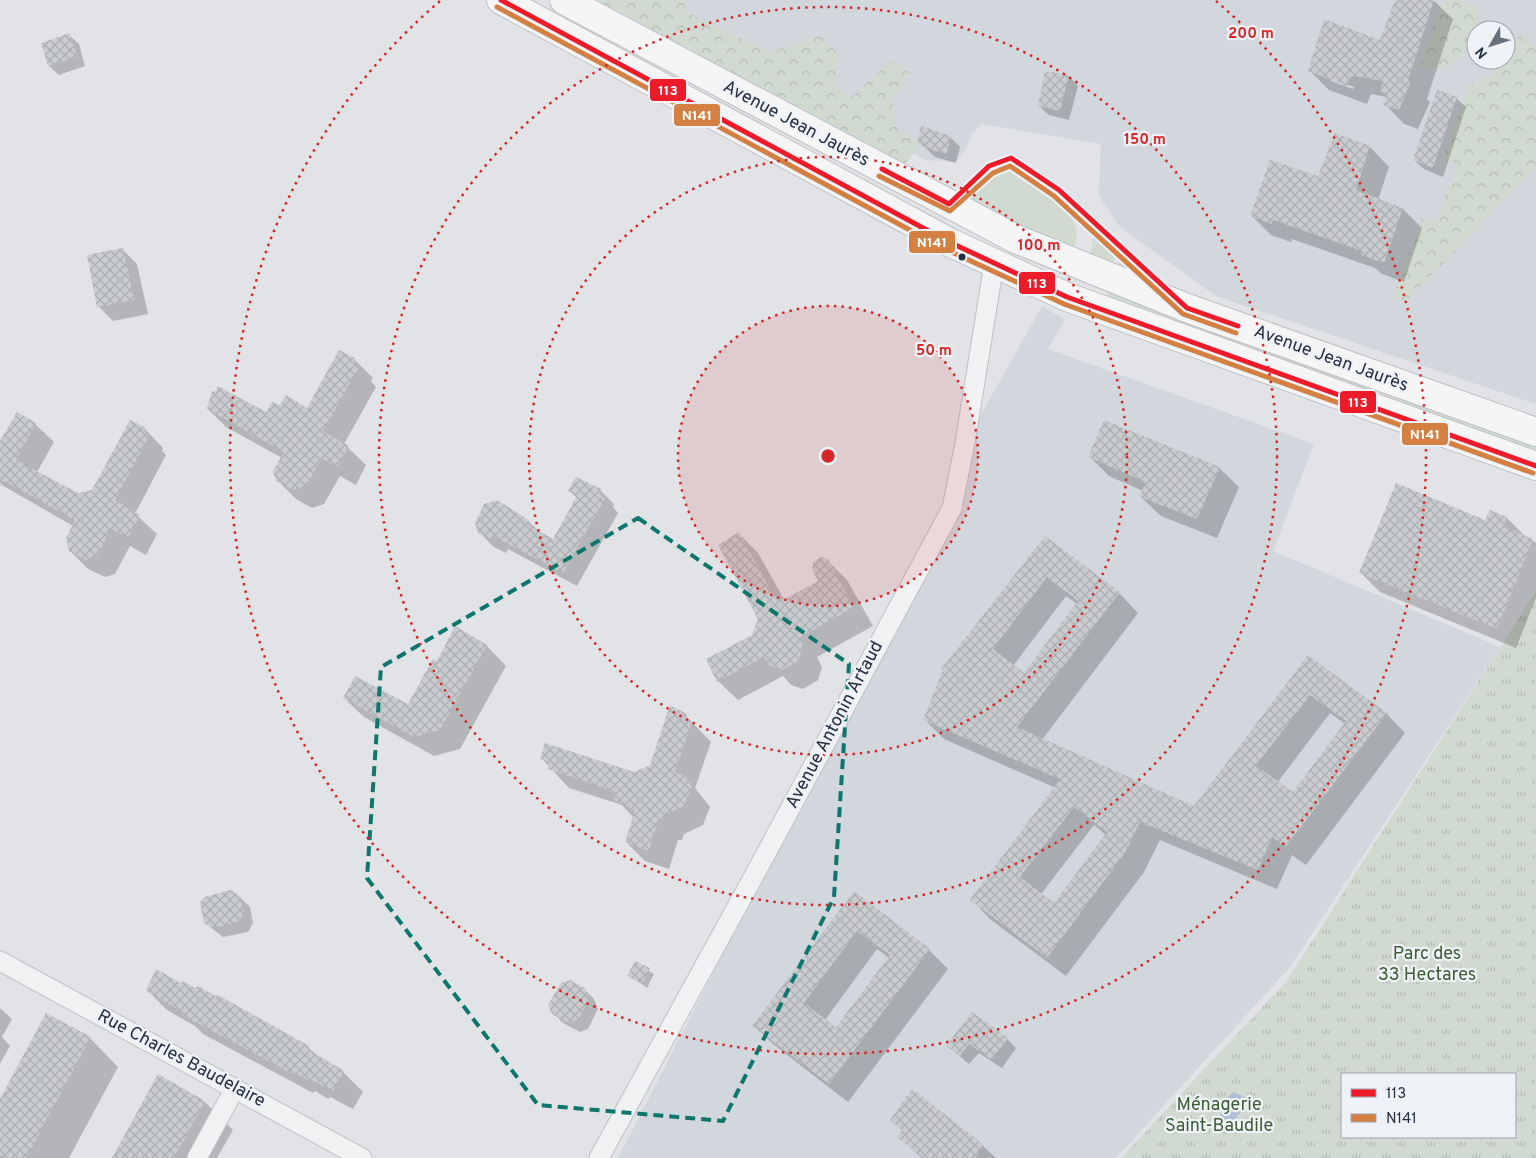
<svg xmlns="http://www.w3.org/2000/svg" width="1536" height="1158" viewBox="0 0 1536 1158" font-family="Overpass,sans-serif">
<defs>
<pattern id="forest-crowns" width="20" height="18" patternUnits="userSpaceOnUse" patternTransform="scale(1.25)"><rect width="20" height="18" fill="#d1dad0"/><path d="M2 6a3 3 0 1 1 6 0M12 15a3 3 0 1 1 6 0" fill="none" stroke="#b3bbb4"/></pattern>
<pattern id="park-tufts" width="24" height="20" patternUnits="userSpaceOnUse" patternTransform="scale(1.25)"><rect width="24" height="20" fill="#d1dad0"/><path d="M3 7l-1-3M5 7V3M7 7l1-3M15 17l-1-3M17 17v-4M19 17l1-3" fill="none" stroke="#b3bbb4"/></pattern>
<pattern id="building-cross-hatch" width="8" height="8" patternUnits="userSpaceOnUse" patternTransform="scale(1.25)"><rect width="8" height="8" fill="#c9cbce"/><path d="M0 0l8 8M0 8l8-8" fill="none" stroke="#acafb2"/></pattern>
</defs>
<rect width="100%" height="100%" fill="#e1e3e6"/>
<g fill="#d2d6dd" fill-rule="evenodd">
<path d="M597 0H1536V404L1216 296 1120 227 1099 196 1101 144 982 124 972 133 966 149 955 162 925 160 914 153 905 164ZM1476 30H1506V60H1476Z"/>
<path d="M1042 306 1065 320 1048 349 1314 444 1273 551 1500 647 1290 967 1116 1158H618L952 508 965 443Z"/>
</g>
<g fill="#d1dad0">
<path d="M1011 170C1027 173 1069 209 1075 225 1078 232 1077 241 1073 248L1031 233 968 201 995 174Z"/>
<path d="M1095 231 1118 251 1110 267 1090 256Z"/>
<path d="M1122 256 1139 270 1142 276 1117 269Z"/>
<path d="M1109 290 1536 444V457L1104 300Z"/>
</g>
<g fill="url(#forest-crowns)">
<path d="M597 0H686V12L771 52 821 36 838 54 834 84 851 97 892 61 910 73 892 100 896 128 920 143 905 164Z"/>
<path d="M1449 0H1457L1480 8C1477 38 1469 51 1444 69L1419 67 1440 7Z"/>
<path d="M1520 32 1536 46V167L1406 302 1393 296 1422 217 1437 220 1457 164 1443 156 1467 87C1497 75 1506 61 1520 32Z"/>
</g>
<path fill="url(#park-tufts)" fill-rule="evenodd" d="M1536 591V1158H1121L1286 982ZM1342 1074H1515V1137H1342Z"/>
<path fill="#acbfd4" d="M1234 1092 1244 1097 1245 1100 1243 1109 1233 1122 1235 1125 1231 1130 1224 1134 1220 1132C1215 1122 1219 1117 1224 1109 1228 1104 1223 1103 1227 1098Z"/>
<g fill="#0003" fill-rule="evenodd">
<path d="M1396 0H1433L1453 19 1427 99 1430 102 1418 129 1404 124 1385 104 1387 97 1371 94 1367 104 1329 90 1310 71 1381 42ZM1331 78 1354 87 1353 89 1331 81Z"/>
<path d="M69 35 79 44 85 66 59 75 49 66 42 44Z"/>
<path d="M1046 72 1069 76 1078 86 1069 120 1049 115 1039 106Z"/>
<path d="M1456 98 1466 107 1443 177 1424 169 1414 160Z"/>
<path d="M950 137 960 147 956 163 935 157 919 142Z"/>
<path d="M1370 147 1389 167 1378 200 1403 209 1422 228 1404 282 1382 274 1375 268 1292 239 1291 242 1271 235 1252 216Z"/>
<path d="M122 249 137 264 148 314 113 321 98 306Z"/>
<path d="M354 359 373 378 371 381 376 387 344 444 366 465 356 485 340 476 324 504 312 508 296 499 277 480 282 458 226 427 208 409 267 414 280 407 308 410Z"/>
<path d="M35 424 54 442 37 472 78 494 93 491 145 429 163 448 162 451 166 455 135 514 157 534 146 555 130 546 115 574 105 577 88 569 70 551 73 526 0 484V444Z"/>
<path d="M1090 457 1219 468 1239 487 1217 538 1161 516 1141 497 1143 491 1109 476Z"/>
<path d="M600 490 614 504 613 507 618 513 577 586 508 549 506 553 494 547 479 532 528 521 541 533 554 541 577 498 570 491Z"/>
<path d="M1507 518 1526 537 1536 543V598L1516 648 1380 592 1361 573 1486 521Z"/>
<path d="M739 534 758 553 785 601 820 582 827 560 847 580 873 626 817 657 822 667 818 680 803 689 791 685 783 676 738 700 718 681 753 636 759 619Z"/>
<path d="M1046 538 1119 593 1138 613 1042 740 1195 808 1308 656 1386 713 1405 733 1306 865 1292 855 1277 889 1160 840 1144 872 1066 976 990 919 971 899 1056 788 944 739 925 720ZM1066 596 1077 604 1024 675 1013 666ZM1330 713 1345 724 1293 794 1277 783ZM1094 825 1106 835 1054 904 1041 894Z"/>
<path d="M456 628 487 646 506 666 460 749 434 756 364 717 344 698 409 706 438 663Z"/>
<path d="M686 716 711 742 695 788 710 807 703 825 684 834 682 840H678L669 869 645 861 626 842 634 818 622 805 569 788 542 759 634 773 651 766Z"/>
<path d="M854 893 929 950 948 969 848 1102 773 1044 754 1025ZM877 949 889 958 836 1028 825 1020Z"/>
<path d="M240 897 250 907 253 923 248 932 223 937 205 923Z"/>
<path d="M635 962 654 974 647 988 629 975Z"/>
<path d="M182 984 308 1047 317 1056 343 1072 363 1092 353 1109 330 1097 328 1099 315 1091 313 1093 203 1034 195 1026 167 1010 147 990Z"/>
<path d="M584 989 594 999 598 1009 588 1029 580 1032 563 1023 553 1013Z"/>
<path d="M0 1008 12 1019 2 1037 10 1046 0 1064Z"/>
<path d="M90 1038 118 1067 69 1158H0V1102Z"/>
<path d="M1007 1039 1016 1048 1002 1068 979 1053 969 1064 948 1046Z"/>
<path d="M205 1102 233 1130 217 1158H113Z"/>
<path d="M891 1120 982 1145 996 1158H922L899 1137 903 1131Z"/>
</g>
<g fill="url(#building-cross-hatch)" fill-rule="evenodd">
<path d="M1395 0H1434L1408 80 1411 81 1399 110 1383 105 1386 94 1380 92 1383 81 1352 76 1347 86 1308 71 1324 19 1380 40Z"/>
<path d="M70 33 77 57 48 66 41 43Z"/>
<path d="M1045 71 1069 75 1060 111 1038 106Z"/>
<path d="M1437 90 1457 97 1433 168 1413 160Z"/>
<path d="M921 126 951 136 947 154 924 148 925 145 917 142Z"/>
<path d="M1335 133 1370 146 1356 190 1403 208 1384 263 1361 255 1362 251 1273 220 1272 224 1250 216 1270 160 1318 176Z"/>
<path d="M123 248 134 300 97 307 87 255Z"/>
<path d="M339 350 355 358 353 364 359 367 323 431 349 446 337 467 322 458 306 486 293 490 276 481 273 471 284 452 207 409 212 391 215 392 218 386 266 412 272 402 280 405 286 395 307 408Z"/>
<path d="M17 412 36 423 16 460 78 493 92 490 130 420 146 428 145 432 149 436 115 500 140 515 128 537 111 529 97 556 86 560 69 551 66 538 75 520 4 481 0 487V441Z"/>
<path d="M1104 420 1220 467 1197 519 1140 497 1145 482 1088 457Z"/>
<path d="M576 477 601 489 599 494 605 498 563 573 493 536 492 540 478 533 475 523 484 504 497 500 529 520 527 524 553 539 577 496 568 491Z"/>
<path d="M1396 483 1485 520 1490 510 1507 517 1503 527 1533 539 1497 629 1359 573Z"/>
<path d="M739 532 778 603 818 581 812 569 813 562 821 557 828 559 854 607 799 638 803 647 798 661 783 670 770 666 764 657 717 682 706 659 752 635 758 619 718 545Z"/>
<path d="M1045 536 1120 592 1017 727 1194 806 1308 655 1387 713 1286 847 1272 837 1258 870 1140 822 1125 853 1047 958 970 900 1060 779 923 720 943 670 941 669ZM1047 577 1078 601 1024 673 993 649ZM1310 695 1346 721 1293 792 1256 766ZM1074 807 1107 832 1054 903 1020 877Z"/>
<path d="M455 626 487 645 440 730 414 737 343 698 355 676 408 704 433 659 437 661Z"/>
<path d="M670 705 687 714 685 720 692 722 675 772 685 776 692 787 684 806 665 815 662 821H658L649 851 625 842 635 810 614 800 616 792 548 769 549 762 540 759 545 743 634 772 650 765Z"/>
<path d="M231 890 240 896 244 913 238 922 212 928 204 923 200 903 204 897Z"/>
<path d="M854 891 930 949 829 1084 752 1026ZM857 931 890 955 836 1027 804 1003Z"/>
<path d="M635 961 650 968 642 984 627 976Z"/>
<path d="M156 969 181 983 183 981 195 988 198 986 216 996 218 995 309 1046 308 1049 344 1071 333 1091 310 1079 308 1080 295 1073 293 1074 182 1015 183 1012 146 991Z"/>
<path d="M570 980 585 988 589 998 579 1019 569 1023 552 1014 548 1005 561 983Z"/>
<path d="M972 1012 1008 1038 992 1060 969 1044 960 1056 946 1046Z"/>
<path d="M46 1013 91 1037 26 1158H6L0 1155V1099Z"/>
<path d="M158 1074 205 1101 174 1158H112Z"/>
<path d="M912 1089 983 1144 976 1158H924L897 1137 902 1130 890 1120Z"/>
</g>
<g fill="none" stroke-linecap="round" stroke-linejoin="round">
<defs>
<g id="minor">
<path d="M0 961 362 1158"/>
<path d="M197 1158 235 1088"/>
<path d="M599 1158 756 872 952 508 965 443 994 264"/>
</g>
<g id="primary">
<path d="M501 0 949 242 1067 297 1536 466"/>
<path d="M564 0 1016 239 1187 308 1536 432"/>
</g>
</defs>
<use href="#minor" stroke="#bfc1c4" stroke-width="21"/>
<use href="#primary" stroke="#bcc0c4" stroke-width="30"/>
<use href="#minor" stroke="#f0f1f3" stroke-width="19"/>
<use href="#primary" stroke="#f5f5f6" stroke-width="28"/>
<defs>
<g id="bus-1">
<path d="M501 0 949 242 1067 297 1536 466"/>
<path d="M882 169 949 204 989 166 1011 158 1059 190 1187 308 1238 326"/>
</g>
<g id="bus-2">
<path d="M497 7 945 249 1064 304 1533 473"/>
<path d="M879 176 950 211 993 173 1010 166 1054 196 1183 314 1236 333"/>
</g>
</defs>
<use href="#bus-1" stroke="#eef1f6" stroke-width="9"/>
<use href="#bus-2" stroke="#eef1f6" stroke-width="9"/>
<use href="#bus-1" stroke="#ed1b2a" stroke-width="5"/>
<use href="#bus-2" stroke="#d38042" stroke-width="5"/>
</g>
<path fill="none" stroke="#0f766e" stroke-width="4" stroke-dasharray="10 6" stroke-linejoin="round" d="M638 518 849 664 834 897 723 1121 538 1105 367 878 381 667Z"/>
<circle cx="828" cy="456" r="150" fill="#d62828" fill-opacity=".12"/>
<g fill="none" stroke="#d62828" stroke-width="2.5" stroke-dasharray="2.5 5">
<circle cx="828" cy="456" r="150"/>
<circle cx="828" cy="456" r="299"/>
<circle cx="828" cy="456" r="449"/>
<path d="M1216 1A598 598 0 1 1 440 1"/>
</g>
<circle fill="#263041" stroke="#eef1f6" stroke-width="2" cx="962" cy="257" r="4.5"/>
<g text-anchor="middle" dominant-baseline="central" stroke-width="4.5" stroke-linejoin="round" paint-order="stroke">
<g font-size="18" fill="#263041" stroke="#eef1f6">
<text transform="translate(796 124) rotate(28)">Avenue Jean Jaurès</text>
<text transform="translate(1331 359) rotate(20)">Avenue Jean Jaurès</text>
<text transform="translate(835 725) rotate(-62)">Avenue Antonin Artaud</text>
<text transform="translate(181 1059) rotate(28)">Rue Charles Baudelaire</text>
</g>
<g font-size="18" fill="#3a5d32" stroke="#eef1f6">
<text x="1427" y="954">Parc des<tspan x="1427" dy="21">33 Hectares</tspan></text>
<text x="1219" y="1105">Ménagerie<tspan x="1219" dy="21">Saint-Baudile</tspan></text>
</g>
</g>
<circle cx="828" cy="456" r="8" fill="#d62828" stroke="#eef1f6" stroke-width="2.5"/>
<g font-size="15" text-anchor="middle" font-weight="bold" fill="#d62828" stroke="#eef1f6" stroke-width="4.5" stroke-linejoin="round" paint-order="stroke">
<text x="1251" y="38">200 m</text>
<text x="1145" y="144">150 m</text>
<text x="1039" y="250">100 m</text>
<text x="934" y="355">50 m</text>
</g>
<g stroke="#eef1f6" stroke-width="2">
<rect x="649" y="78" width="38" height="24" rx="5" fill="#ed1b2a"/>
<rect x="673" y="103" width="48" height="24" rx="5" fill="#d38042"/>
<rect x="908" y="230" width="48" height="24" rx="5" fill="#d38042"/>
<rect x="1018" y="271" width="38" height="24" rx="5" fill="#ed1b2a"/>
<rect x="1339" y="390" width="38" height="24" rx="5" fill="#ed1b2a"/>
<rect x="1401" y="422" width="48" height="24" rx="5" fill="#d38042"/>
</g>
<g font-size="14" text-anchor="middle" font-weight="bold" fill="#fff">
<text x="668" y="95">113</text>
<text x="697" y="120">N141</text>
<text x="932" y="247">N141</text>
<text x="1037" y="288">113</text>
<text x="1358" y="407">113</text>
<text x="1425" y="439">N141</text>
</g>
<rect x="1341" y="1073" width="175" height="65" fill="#eef1f6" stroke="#9ea4ae"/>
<rect x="1351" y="1089" width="25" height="8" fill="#ed1b2a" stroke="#9ea4ae"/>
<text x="1386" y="1098" font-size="15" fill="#263041">113</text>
<rect x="1351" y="1114" width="25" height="8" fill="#d38042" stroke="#9ea4ae"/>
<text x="1386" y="1123" font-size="15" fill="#263041">N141</text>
<g transform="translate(1491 45) rotate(231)"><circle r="24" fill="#eef1f6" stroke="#9ea4ae"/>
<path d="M0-4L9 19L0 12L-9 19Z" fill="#676f7b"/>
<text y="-8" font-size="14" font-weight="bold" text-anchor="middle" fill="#263041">N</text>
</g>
</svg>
